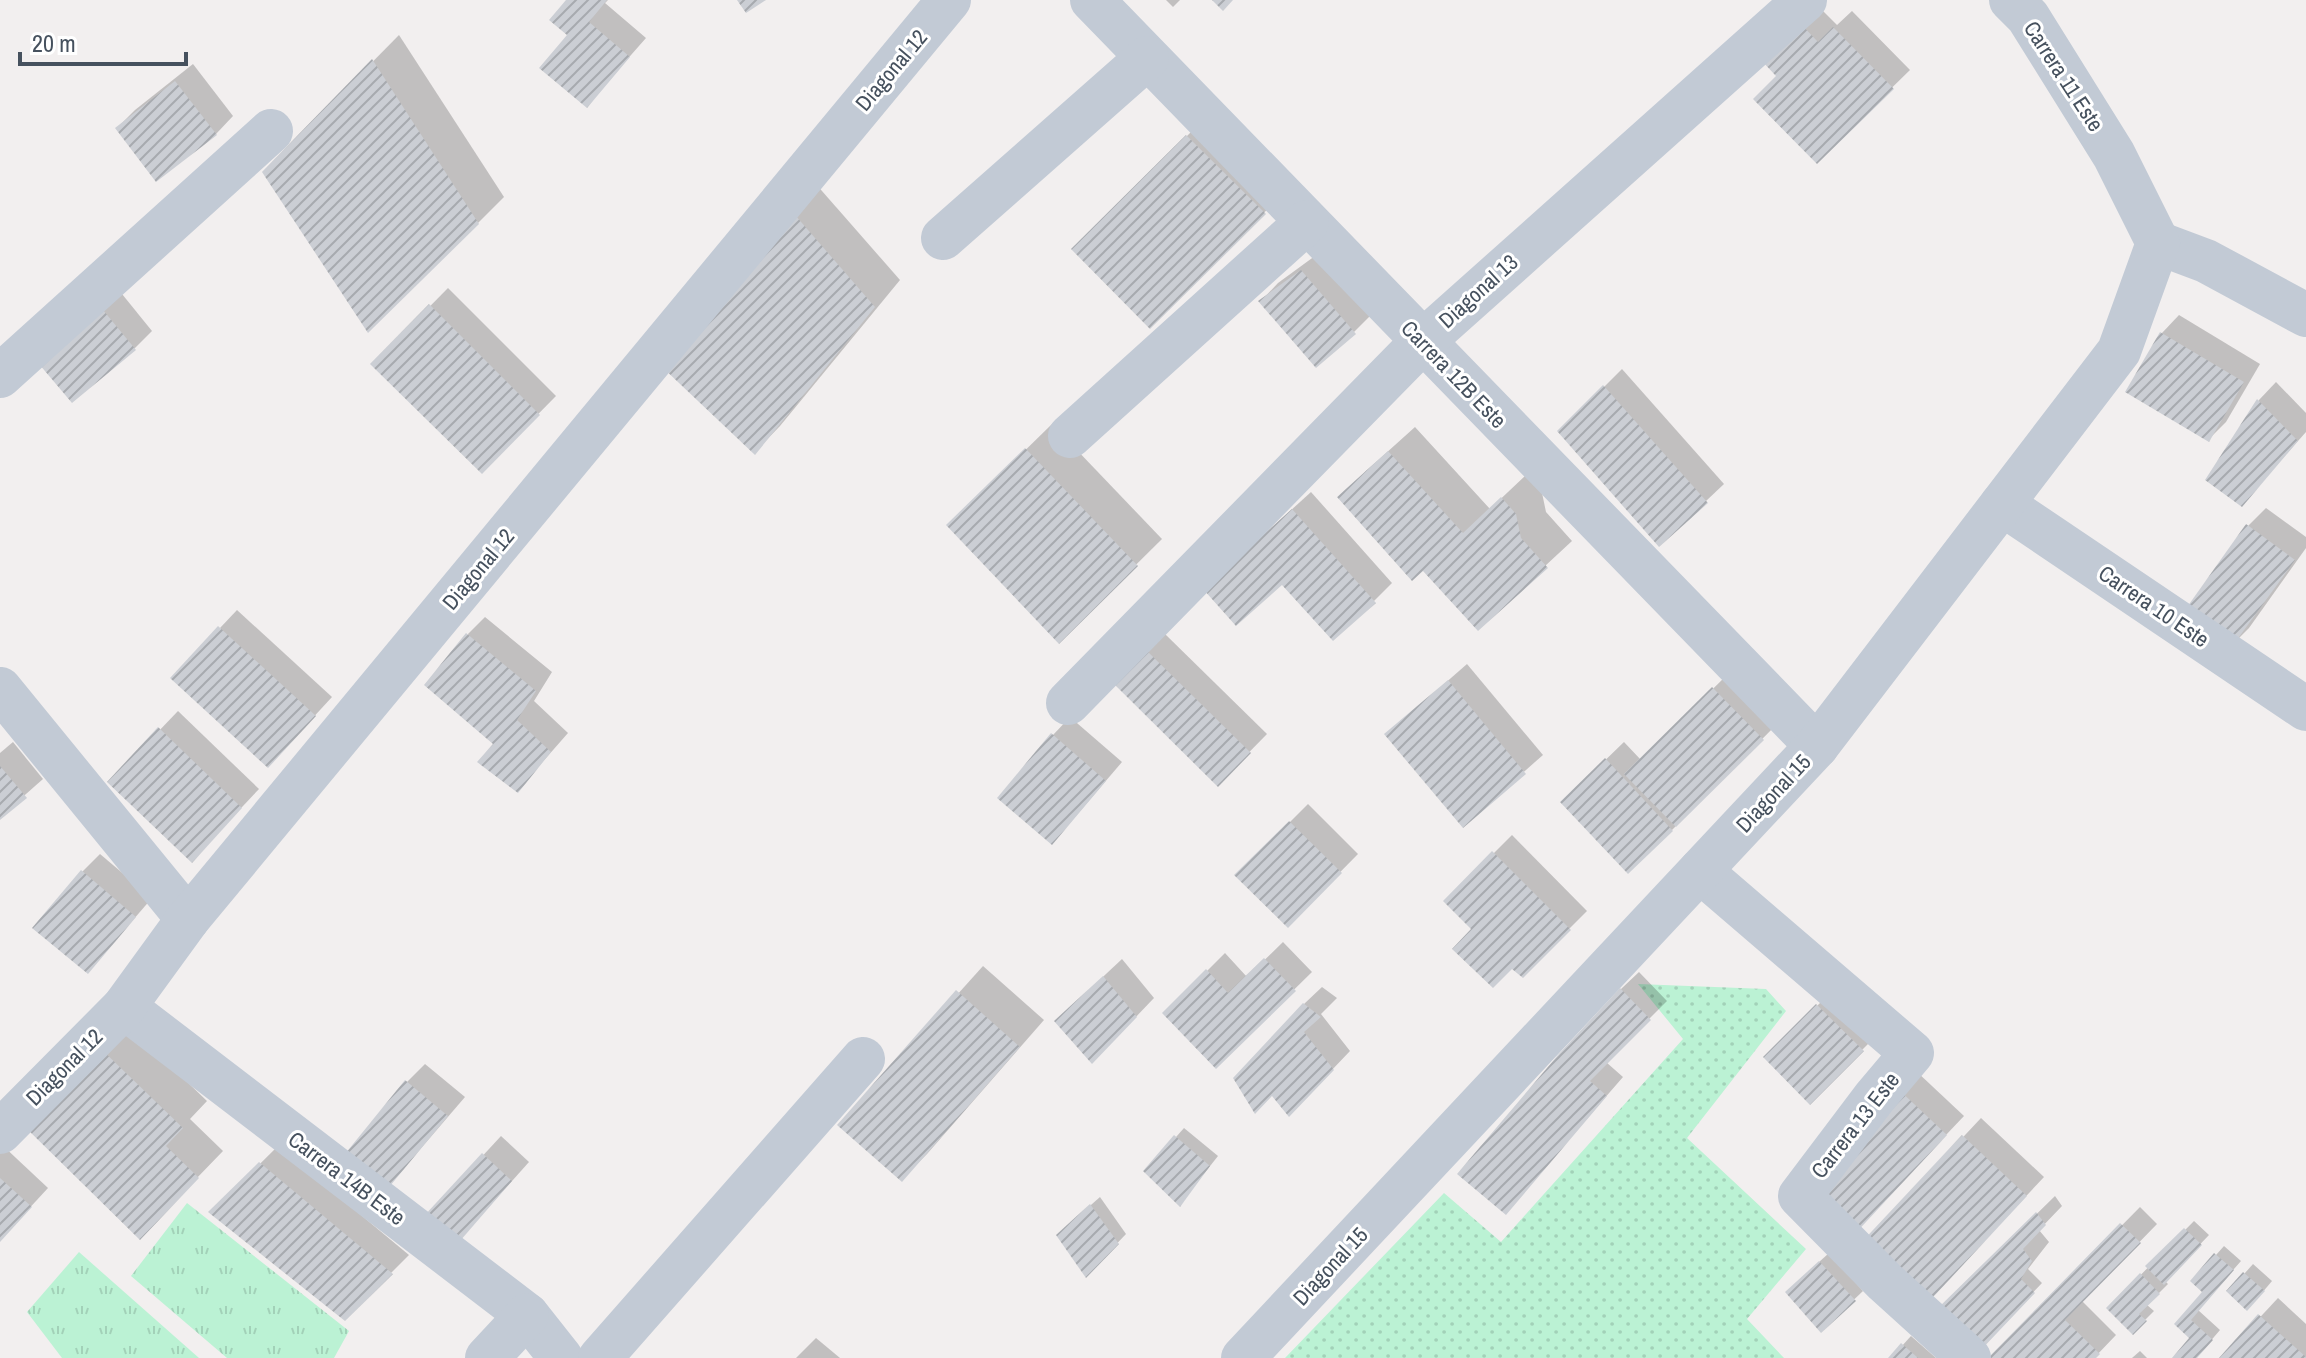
<svg xmlns="http://www.w3.org/2000/svg" width="2306" height="1358" viewBox="0 0 2306 1358" font-family="'Archivo Narrow',sans-serif">
<defs>
<pattern id="grass-dots" width="8" height="8" patternUnits="userSpaceOnUse" patternTransform="scale(2)"><rect width="8" height="8" fill="#bbf2d4"/><path d="M2 2h.1M6 6h.1" fill="none" stroke="#a2d1b8" stroke-width="1.8" stroke-linecap="round"/></pattern>
<pattern id="park-tufts" width="24" height="20" patternUnits="userSpaceOnUse" patternTransform="scale(2)"><rect width="24" height="20" fill="#bbf2d4"/><path d="M3 7l-1-3M5 7V3M7 7l1-3M15 17l-1-3M17 17v-4M19 17l1-3" fill="none" stroke="#a2d1b8"/></pattern>
<pattern id="building-hatch" width="6" height="6" patternUnits="userSpaceOnUse" patternTransform="scale(2)"><rect width="6" height="6" fill="#cbced4"/><path d="M-1 1l2-2M0 6l6-6M5 7l2-2" fill="none" stroke="#a7aaaf"/></pattern>
</defs>
<rect width="100%" height="100%" fill="#f2efef"/>
<path fill="url(#grass-dots)" d="M1638 984 1766 989 1786 1011 1687 1138 1806 1249 1747 1319 1784 1358H1285L1444 1193 1501 1242 1683 1039Z"/>
<g fill="url(#park-tufts)">
<path d="M187 1203 349 1331 334 1358H227L131 1276Z"/>
<path d="M79 1252 199 1358H62L27 1312Z"/>
</g>
<g fill="#0003">
<path d="M568 0H608L605 3 646 38 587 105 570 35Z"/>
<path d="M1166 0H1180L1173 7Z"/>
<path d="M1817 5 1837 25 1852 11 1910 70 1817 161 1778 76Z"/>
<path d="M399 35 504 197 478 223 264 172Z"/>
<path d="M193 64 233 116 216 134 117 128 135 110Z"/>
<path d="M1213 110 1290 187 1150 326 1074 249Z"/>
<path d="M815 183 900 280 780 426 755 452 663 365Z"/>
<path d="M1319 253 1372 314 1354 332 1261 301 1278 283Z"/>
<path d="M448 288 556 396 482 471 373 364Z"/>
<path d="M122 294 152 331 134 349 42 364Z"/>
<path d="M2179 315 2260 364 2226 422 2208 440 2162 333Z"/>
<path d="M1622 369 1724 484 1706 501 1560 431Z"/>
<path d="M2276 382 2306 413V432L2242 504 2207 480 2259 400Z"/>
<path d="M1052 424 1162 539 1059 641 949 525Z"/>
<path d="M1415 427 1490 509 1528 473 1541 488 1546 512 1572 541 1478 628 1365 472Z"/>
<path d="M1311 492 1392 583 1374 601 1223 572Z"/>
<path d="M2266 508 2306 537V548L2249 628 2231 646 2248 526Z"/>
<path d="M237 610 332 697 285 748 220 628Z"/>
<path d="M485 617 552 672 534 701 568 733 518 790 496 744 468 634Z"/>
<path d="M1165 634 1267 734 1218 784 1116 684Z"/>
<path d="M1467 664 1543 755 1463 825 1387 734Z"/>
<path d="M1731 671 1780 721 1672 830 1562 802 1624 742 1641 760Z"/>
<path d="M178 711 259 789 209 842 110 782Z"/>
<path d="M1070 717 1122 762 1069 824 1053 735Z"/>
<path d="M13 742 43 779 0 817V753Z"/>
<path d="M1308 804 1358 854 1288 925 1237 875Z"/>
<path d="M1512 835 1587 911 1523 975 1446 901Z"/>
<path d="M100 854 152 898 88 972 82 872Z"/>
<path d="M1283 942 1312 972 1216 1066 1165 1013 1225 953 1247 977Z"/>
<path d="M1122 959 1154 998 1110 1044 1074 1004Z"/>
<path d="M983 966 1044 1020 927 1154 902 1179 840 1125Z"/>
<path d="M1639 972 1667 1001 1606 1062 1623 1077 1505 1213 1621 989Z"/>
<path d="M1322 987 1337 998 1321 1014 1350 1051 1290 1114 1304 1004Z"/>
<path d="M1835 988 1880 1032 1810 1102 1766 1057Z"/>
<path d="M126 1023 207 1101 190 1119 223 1151 165 1211 26 1126Z"/>
<path d="M425 1064 465 1097 380 1196 407 1082Z"/>
<path d="M1916 1071 1964 1116 1869 1216 1898 1088Z"/>
<path d="M1981 1118 2044 1177 1941 1287 1861 1246Z"/>
<path d="M1184 1128 1218 1156 1180 1204 1146 1171Z"/>
<path d="M501 1136 529 1162 477 1220 427 1216Z"/>
<path d="M0 1143 48 1188 0 1240Z"/>
<path d="M278 1146 409 1255 345 1319 211 1212Z"/>
<path d="M2055 1196 2062 1206 2039 1230 2049 1242 2028 1269 2042 1283 1978 1350 1939 1310Z"/>
<path d="M1100 1197 1126 1234 1087 1275 1067 1226Z"/>
<path d="M2140 1207 2157 1224 2082 1301 2116 1335 2094 1358H1991Z"/>
<path d="M2194 1221 2209 1235 2165 1281 2168 1284 2147 1305 2154 1311 2133 1332 2108 1308Z"/>
<path d="M2224 1246 2241 1261 2198 1310 2220 1330 2196 1358H2174L2192 1337 2177 1324 2205 1291 2193 1281Z"/>
<path d="M1829 1253 1863 1291 1822 1330 1796 1283Z"/>
<path d="M2253 1264 2272 1281 2256 1300 2229 1291Z"/>
<path d="M2278 1298 2306 1324V1358H2222Z"/>
<path d="M1911 1336 1936 1358H1891Z"/>
<path d="M816 1338 840 1358H796Z"/>
<path d="M2140 1351 2147 1358H2132Z"/>
</g>
<g fill="url(#building-hatch)">
<path d="M566 0H607L589 22 630 57 587 108 539 68 567 35 549 20Z"/>
<path d="M737 0H766L746 13Z"/>
<path d="M1212 0H1233L1223 11Z"/>
<path d="M1798 21 1818 42 1833 27 1894 89 1817 164 1753 99 1776 76 1760 59Z"/>
<path d="M372 59 479 224 368 333 262 172Z"/>
<path d="M175 81 217 135 156 182 115 128Z"/>
<path d="M1186 135 1266 214 1150 329 1071 249Z"/>
<path d="M788 207 875 307 755 455 660 365Z"/>
<path d="M1301 270 1356 334 1316 368 1258 301Z"/>
<path d="M429 304 540 415 482 474 370 364Z"/>
<path d="M103 310 136 350 72 403 39 364Z"/>
<path d="M2160 332 2244 382 2209 442 2125 392Z"/>
<path d="M1603 385 1708 503 1659 547 1557 431Z"/>
<path d="M2257 399 2298 441 2242 507 2205 480Z"/>
<path d="M1025 448 1138 566 1059 644 946 525Z"/>
<path d="M1388 451 1463 533 1501 497 1516 514 1521 538 1548 568 1478 631 1423 571 1412 581 1337 497Z"/>
<path d="M1292 509 1376 603 1333 641 1282 585 1236 626 1203 589Z"/>
<path d="M2246 524 2295 560 2231 648 2185 610Z"/>
<path d="M218 626 316 716 268 768 170 678Z"/>
<path d="M466 633 536 691 517 720 551 752 518 793 477 762 493 744 424 685Z"/>
<path d="M1146 650 1251 753 1218 787 1114 684Z"/>
<path d="M1448 680 1526 774 1463 828 1384 734Z"/>
<path d="M1712 687 1764 740 1676 827 1624 774Z"/>
<path d="M158 727 242 808 192 863 107 782Z"/>
<path d="M1051 733 1106 781 1052 845 997 798Z"/>
<path d="M1605 758 1673 831 1628 874 1560 802Z"/>
<path d="M0 766 27 798 0 820Z"/>
<path d="M1289 821 1342 873 1288 928 1234 875Z"/>
<path d="M1492 851 1571 930 1523 978 1512 969 1493 988 1452 949 1471 929 1443 901Z"/>
<path d="M81 870 136 917 88 974 32 928Z"/>
<path d="M1264 958 1296 991 1216 1069 1162 1013 1206 969 1228 993Z"/>
<path d="M1103 976 1137 1017 1092 1064 1054 1021Z"/>
<path d="M1620 988 1651 1020 1590 1081 1607 1096 1506 1215 1457 1174 1558 1055Z"/>
<path d="M956 990 1020 1047 902 1182 837 1125Z"/>
<path d="M1303 1003 1321 1017 1304 1032 1334 1070 1289 1117 1272 1096 1255 1114 1233 1078Z"/>
<path d="M1816 1004 1864 1051 1810 1105 1763 1057Z"/>
<path d="M99 1047 183 1128 166 1146 199 1178 140 1240 24 1126Z"/>
<path d="M405 1080 448 1116 380 1198 336 1165Z"/>
<path d="M1896 1087 1947 1135 1852 1237 1814 1195Z"/>
<path d="M1174 1135 1210 1166 1180 1207 1143 1171Z"/>
<path d="M1962 1135 2027 1196 1923 1308 1858 1246Z"/>
<path d="M482 1153 512 1181 460 1241 424 1216Z"/>
<path d="M259 1162 393 1274 345 1321 208 1212Z"/>
<path d="M0 1178 32 1207 0 1242Z"/>
<path d="M1090 1204 1119 1244 1086 1278 1056 1235Z"/>
<path d="M2036 1212 2046 1225 2023 1249 2032 1261 2021 1279 2035 1293 1979 1352 1936 1310Z"/>
<path d="M2120 1223 2141 1243 2065 1320 2100 1354 2096 1358H1988Z"/>
<path d="M2184 1228 2202 1245 2164 1285 2145 1266Z"/>
<path d="M2214 1253 2234 1270 2191 1320 2213 1340 2197 1358H2172L2189 1338 2174 1324 2202 1292 2190 1281Z"/>
<path d="M1819 1261 1856 1301 1821 1333 1785 1292Z"/>
<path d="M2243 1272 2265 1291 2247 1311 2226 1291Z"/>
<path d="M2140 1273 2160 1294 2139 1314 2147 1321 2133 1335 2106 1308Z"/>
<path d="M2258 1314 2306 1357V1358H2219Z"/>
<path d="M1901 1343 1918 1358H1888Z"/>
</g>
<g fill="none" stroke-linecap="round" stroke-linejoin="round">
<g stroke="#c2cad5" stroke-width="44">
<path d="M1092 0 1817 746"/>
<path d="M943 238 1147 58"/>
<path d="M2158 243 2206 261 2306 315"/>
<path d="M0 376 271 131"/>
<path d="M1070 436 1307 222"/>
<path d="M2002 504 2306 709"/>
<path d="M0 689 188 919"/>
<path d="M1068 703 1422 342 1805 0"/>
<path d="M1700 871 1912 1053 1874 1098 1800 1196 1885 1282 1969 1358"/>
<path d="M124 1007 527 1315 561 1358"/>
<path d="M0 1132 124 1007 188 919 949 0"/>
<path d="M487 1358 527 1315"/>
<path d="M600 1358 863 1059"/>
<path d="M1243 1358 1817 746 2119 351 2158 243 2114 155 2028 17 2011 0"/>
</g>
</g>
<g text-anchor="middle" dominant-baseline="central" stroke-width="6" stroke-linejoin="round" paint-order="stroke">
<g font-size="22" fill="#46515e" stroke="#fff">
<text transform="translate(891 70) rotate(-50)">Diagonal 12</text>
<text transform="translate(2064 76) rotate(57)">Carrera 11 Este</text>
<text transform="translate(1478 291) rotate(-42)">Diagonal 13</text>
<text transform="translate(1454 374) rotate(46)">Carrera 12B Este</text>
<text transform="translate(478 569) rotate(-50)">Diagonal 12</text>
<text transform="translate(2154 606) rotate(34)">Carrera 10 Este</text>
<text transform="translate(1773 793) rotate(-47)">Diagonal 15</text>
<text transform="translate(64 1067) rotate(-45)">Diagonal 12</text>
<text transform="translate(1855 1125) rotate(-52)">Carrera 13 Este</text>
<text transform="translate(347 1178) rotate(37)">Carrera 14B Este</text>
<text transform="translate(1330 1266) rotate(-47)">Diagonal 15</text>
</g>
</g>
<path d="M20 52v12h166v-12" fill="none" stroke="#46515e" stroke-width="4"/>
<text x="32" y="52" font-size="24" fill="#46515e" stroke="#ffffff" stroke-width="6" paint-order="stroke">20 m</text>
</svg>
